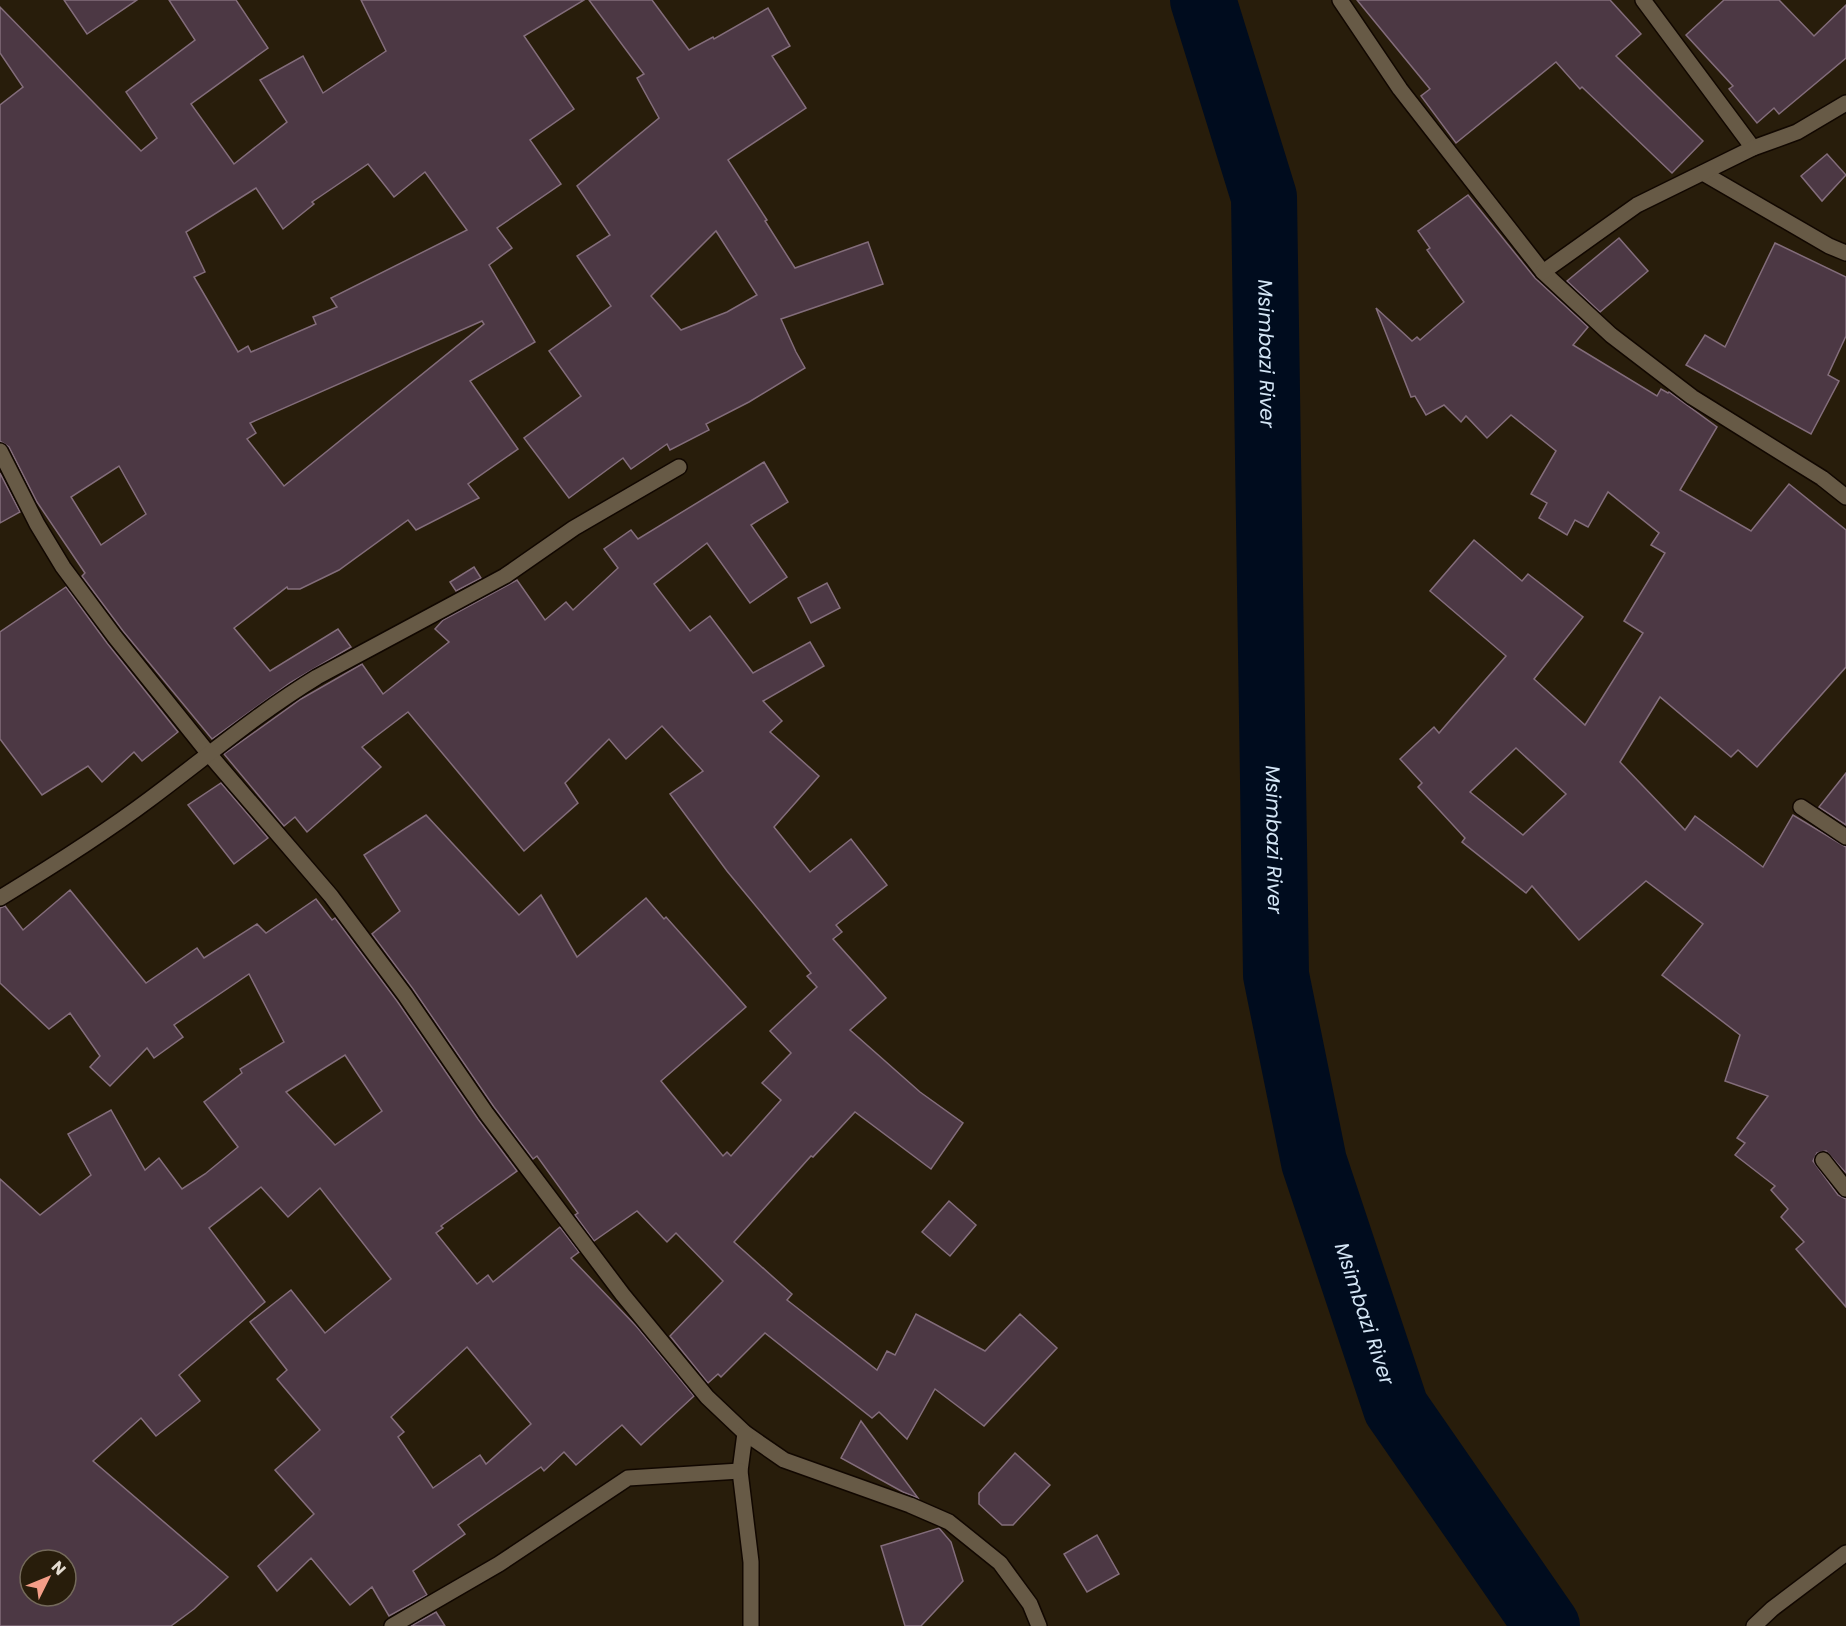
<svg xmlns="http://www.w3.org/2000/svg" width="1846" height="1626" viewBox="0 0 1846 1626" font-family="Poppins,sans-serif">
<rect width="100%" height="100%" fill="#281d0b"/>
<g fill="none" stroke-linecap="round" stroke-linejoin="round">
<path stroke="#000c1e" stroke-width="66" id="s1" d="M1203 0 1264 197 1276 975 1314 1162 1396 1408 1547 1626"/>
</g>
<g fill="#4c3844" stroke="#836d7b" stroke-width="1.5" fill-rule="evenodd">
<path d="M64 0H137L87 34Z"/>
<path d="M169 0H236L268 48 191 104 234 164 287 122 260 80 303 56 323 93 386 51 361 0H584L524 36 574 109 530 140 561 184 497 228 512 248 489 265 535 342 470 381 518 449 468 484 479 498 416 530 408 520 339 570 300 589H288L287 587 234 628 270 671 338 629 351 647 290 683 212 739 123 631 82 576 85 573 37 502 9 447 0 441V105L23 87 0 53V7L141 151 157 138 126 92 195 40ZM368 164 394 197 425 172 467 230 331 298 337 307 313 317 316 324 251 352 248 346 238 352 194 277 205 272 186 232 256 188 283 229 314 204 312 202ZM482 321 484 324 284 486 247 439 256 433 250 423ZM119 466 146 514 101 545 71 497Z"/>
<path d="M589 0H652L689 50 713 37 714 39 768 8 790 46 772 56 806 108 728 160 767 220 765 221 795 268 868 242 883 284 781 319 796 352 805 368 749 402 706 424 709 430 670 450 667 444 631 469 623 458 569 498 524 438 581 396 549 351 611 306 577 256 610 235 577 186 659 118 637 78 644 74ZM716 231 757 295 727 312 681 330 651 296Z"/>
<path d="M1357 0H1610L1641 34 1616 56 1703 141 1672 173 1582 87 1580 89 1556 62 1456 143 1421 96 1430 89Z"/>
<path d="M1724 0H1779L1814 36 1846 5V58L1779 114 1774 108 1757 123 1729 89 1733 86 1686 35Z"/>
<path d="M1827 154 1846 175 1822 201 1801 176Z"/>
<path d="M1468 195 1535 278 1588 327 1573 345 1657 396 1661 389 1668 393 1669 392 1717 427 1680 490 1751 531 1789 484 1846 530V667L1757 767 1738 750 1731 757 1660 697 1620 762 1685 830 1695 816 1763 867 1793 815 1846 847V1173L1826 1151 1817 1153 1813 1161 1838 1195 1846 1199V1307L1796 1249 1804 1242 1781 1217 1788 1209 1771 1190 1775 1186 1735 1155 1745 1143 1737 1138 1768 1096 1725 1081 1740 1035 1662 975 1703 924 1646 881 1579 940 1532 886 1526 893 1462 842 1465 838 1418 787 1422 783 1400 759 1434 727 1439 733 1506 656 1430 591 1474 540 1522 581 1528 574 1583 617 1534 679 1585 725 1643 633 1624 621 1665 553 1651 545 1659 533 1608 492 1588 527 1575 520 1567 535 1539 518 1547 503 1531 494 1556 451 1511 415 1487 438 1466 416 1461 422 1444 405 1426 415 1415 396 1411 397 1376 308 1412 341 1417 337 1420 340 1464 302 1427 250 1430 248 1418 231ZM1516 748 1566 794 1523 835 1470 792Z"/>
<path d="M1619 238 1648 271 1600 312 1567 281Z"/>
<path d="M1775 243 1846 277V336L1828 375 1839 381 1811 434 1686 365 1705 335 1725 347Z"/>
<path d="M764 462 788 502 751 525 787 577 750 603 707 543 654 584 690 631 710 616 753 673 810 642 824 666 763 701 782 721 770 732 819 776 774 827 810 872 851 839 887 885 836 925 842 932 833 939 886 998 850 1030 920 1092 963 1123 931 1169 855 1112 813 1157 811 1156 734 1242 792 1294 787 1300 877 1370 887 1351 895 1355 916 1314 985 1351 1020 1314 1057 1348 984 1426 935 1389 907 1439 879 1412 872 1418 765 1333 721 1377 718 1374 708 1383 670 1336 723 1281 676 1233 667 1242 637 1211 594 1241 575 1215 578 1213 537 1156 533 1159 494 1107 413 989 372 934 400 911 364 855 426 815 519 915 541 895 577 957 646 898 664 919 666 917 746 1007 661 1081 723 1156 727 1152 731 1156 781 1100 762 1083 791 1053 770 1031 817 987 807 976 811 973 727 871 670 794 703 771 662 726 626 759 609 739 565 783 578 803 524 851 408 712 362 747 381 767 307 832 295 817 284 826 224 754 301 699 362 664 383 694 449 642 435 629 443 620 517 580 545 620 566 602 573 610 618 568 604 549 631 530 638 539Z"/>
<path d="M0 473 20 512 0 523Z"/>
<path d="M474 567 481 578 456 591 450 582Z"/>
<path d="M827 583 840 608 811 623 798 598Z"/>
<path d="M66 587 107 643 178 732 142 761 134 752 102 782 88 766 42 795 0 739V632Z"/>
<path d="M1846 773V825L1819 807Z"/>
<path d="M221 783 268 838 234 864 188 805Z"/>
<path d="M70 890 146 983 197 948 204 958 257 924 266 933 316 899 332 920 335 918 397 1001 478 1119 517 1171 441 1226 443 1228 436 1233 477 1284 488 1275 493 1282 560 1227 579 1252 571 1258 637 1327 694 1396 641 1445 622 1425 576 1465 564 1452 544 1471 541 1467 458 1525 465 1534 413 1571 427 1595 389 1616 372 1587 350 1605 311 1558 277 1591 258 1566 314 1514 275 1470 320 1430 277 1379 287 1370 250 1322 291 1290 325 1333 391 1279 320 1188 288 1217 261 1187 209 1228 265 1302 179 1375 200 1401 156 1436 141 1418 93 1461 228 1577 194 1609 171 1626H0V1179L40 1215 91 1175 68 1134 111 1110 145 1170 159 1158 182 1189 205 1174 238 1147 204 1102 242 1073 240 1069 284 1042 249 974 174 1025 183 1037 154 1058 147 1048 110 1086 90 1067 100 1056 70 1013 49 1029 0 983V908L5 906 23 930ZM345 1055 382 1111 335 1145 286 1092ZM467 1347 531 1424 486 1464 480 1455 433 1488 398 1437 404 1432 391 1417ZM30 1560H66V1596H30Z"/>
<path d="M949 1201 976 1225 950 1256 922 1232Z"/>
<path d="M861 1421 918 1498 903 1492 841 1458Z"/>
<path d="M1015 1453 1050 1485 1013 1525H1002L979 1504V1493Z"/>
<path d="M939 1528 951 1542 963 1581 921 1626H905L881 1546Z"/>
<path d="M1097 1535 1119 1574 1087 1592 1064 1554Z"/>
<path d="M436 1612 445 1626H411Z"/>
</g>
<g fill="none" stroke-linecap="round" stroke-linejoin="round">
<defs>
<g id="minor">
<path d="M1340 0 1400 89 1543 272 1611 335 1692 397 1822 478 1846 497"/>
<path d="M1643 0 1753 148"/>
<path d="M1703 173 1829 246 1846 253"/>
<path d="M1543 272 1637 205 1753 148 1797 132 1846 103"/>
<path d="M0 451 37 524 63 567 115 637 209 754 331 896 405 995 486 1113 623 1295 707 1397 745 1433 784 1460 910 1505 949 1522 1000 1563 1030 1604 1039 1626"/>
<path d="M1801 807 1846 837"/>
<path d="M0 898C51 867 102 835 150 799 205 758 258 713 317 677L505 576 574 528 679 467"/>
<path d="M1823 1160 1846 1189"/>
<path d="M745 1433 740 1471 751 1562V1626"/>
<path d="M392 1626 499 1564 628 1478 740 1471"/>
<path d="M1754 1626 1772 1609 1846 1553"/>
</g>
</defs>
<use href="#minor" stroke="#110700" stroke-width="18"/>
<use href="#minor" stroke="#675a46" stroke-width="15"/>
</g>
<g text-anchor="middle" dominant-baseline="central" stroke-width="5" stroke-linejoin="round" paint-order="stroke">
<g font-size="20" font-style="italic" fill="#d4e6f6" stroke="#281d0b">
<text stroke="none"><textPath href="#s1" startOffset="363">Msimbazi River</textPath></text>
<text stroke="none"><textPath href="#s1" startOffset="849">Msimbazi River</textPath></text>
<text stroke="none"><textPath href="#s1" startOffset="1335">Msimbazi River</textPath></text>
</g>
</g>
<g transform="translate(48 1578) rotate(47)"><circle r="28" fill="#281d0b" stroke="#746a5b" stroke-width="1.5"/>
<path d="M0-4.5L10 22L0 15L-10 22Z" fill="#f49e88"/>
<text y="-9" font-size="16" font-weight="bold" text-anchor="middle" fill="#e5ddd2">N</text>
</g>
</svg>
